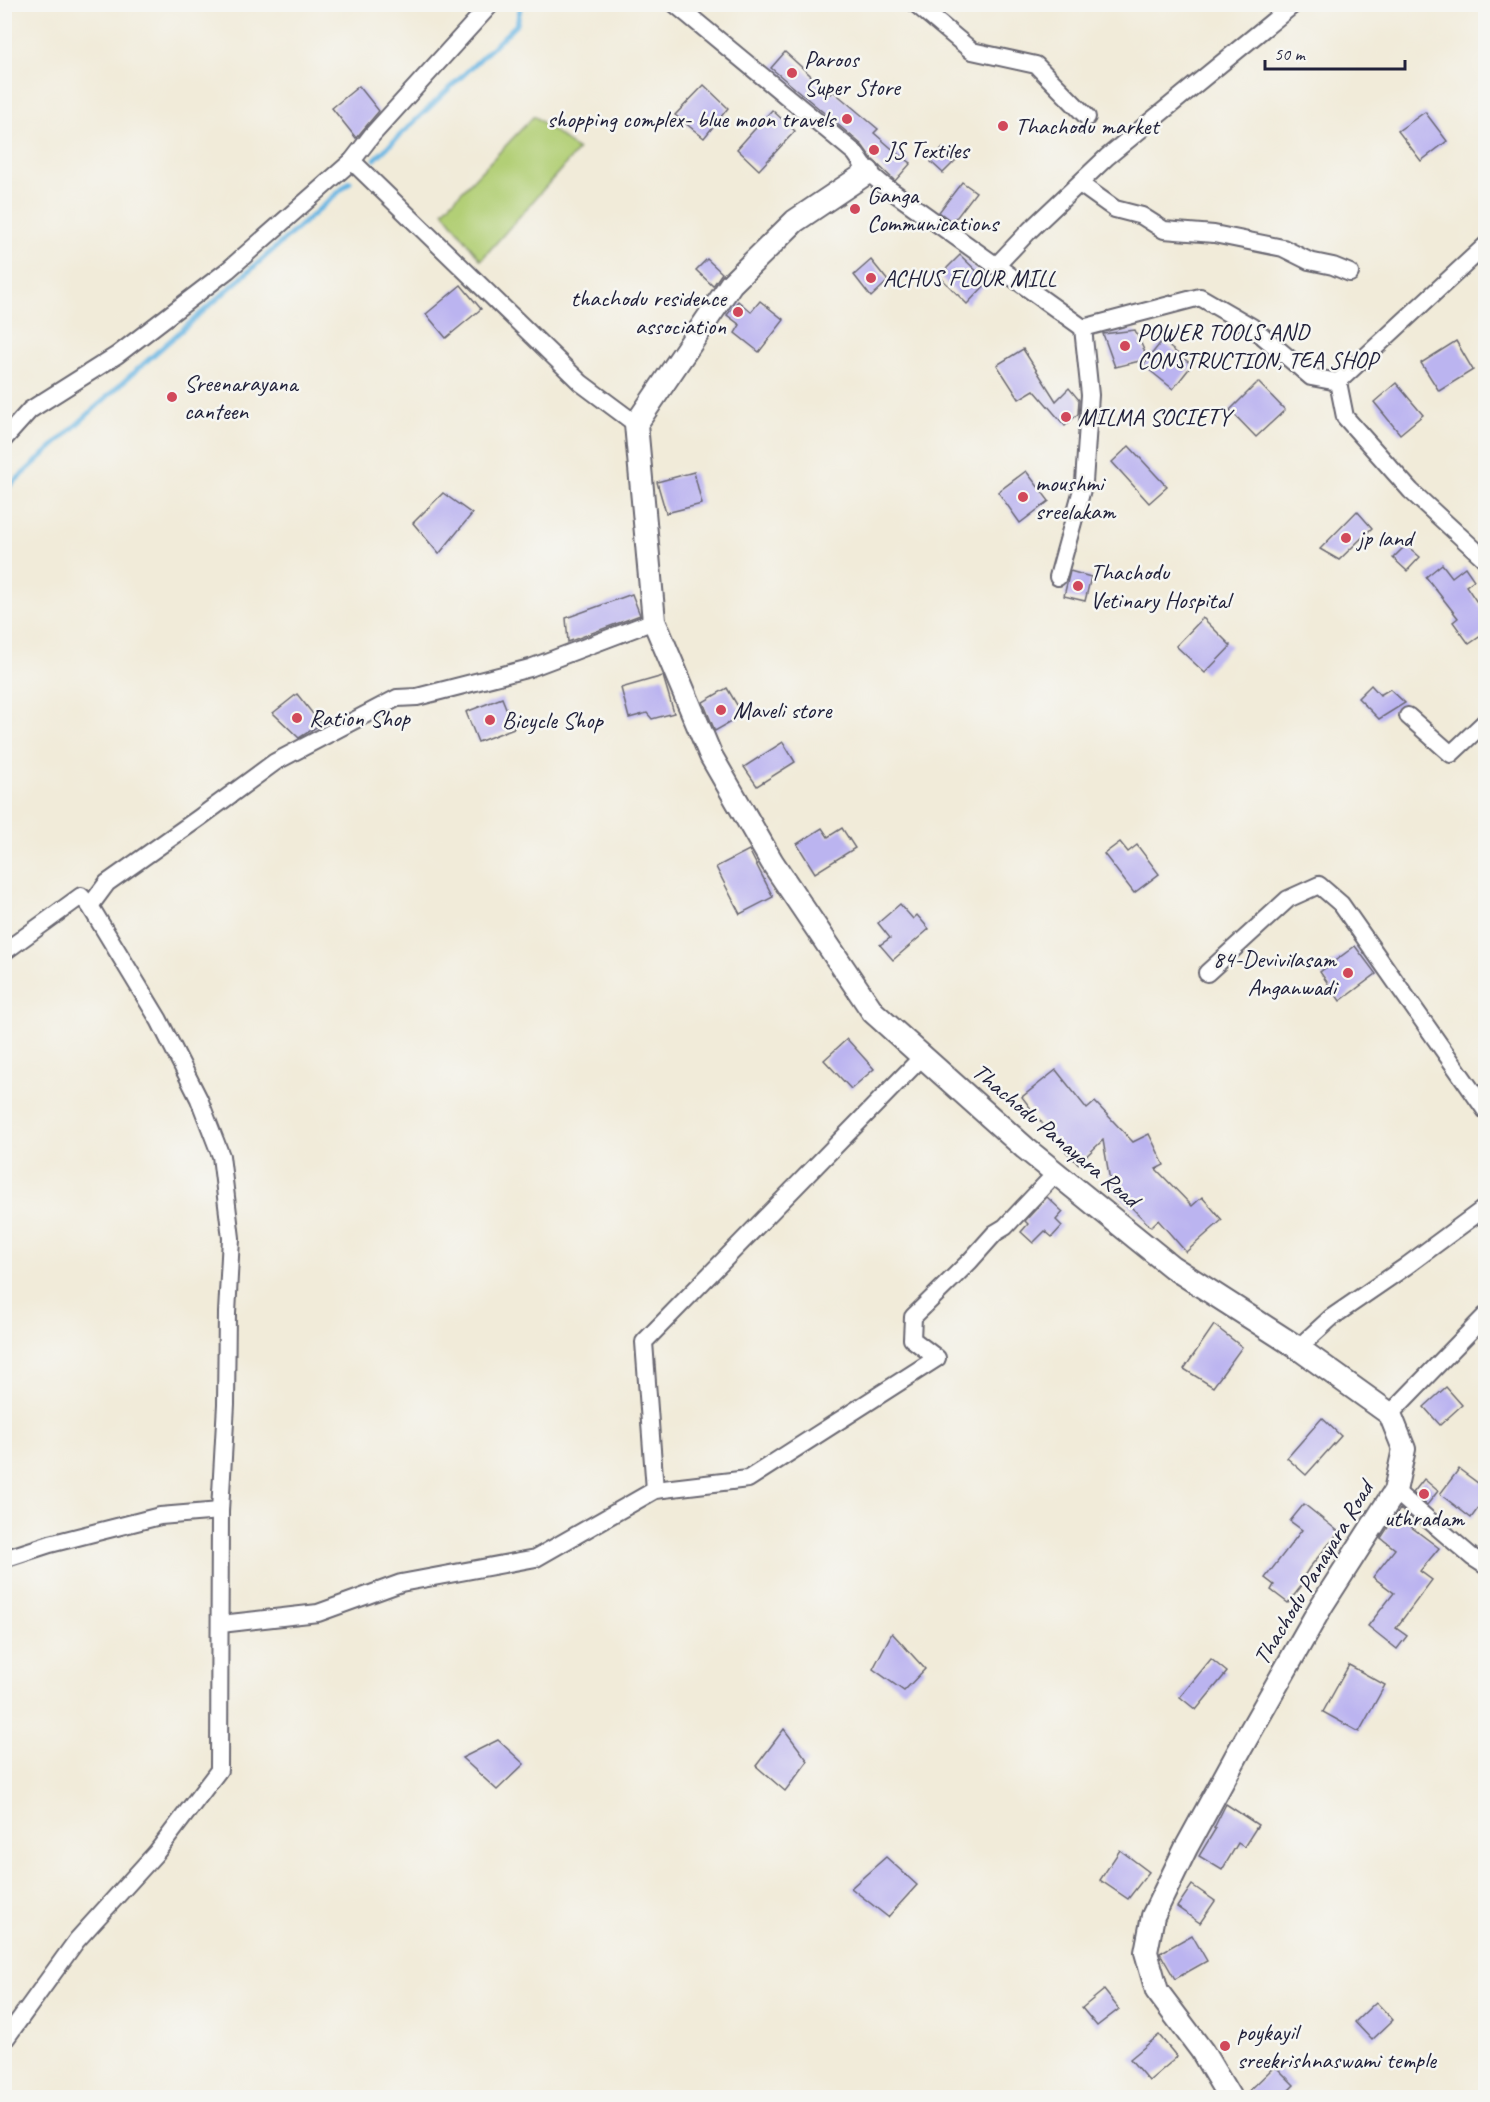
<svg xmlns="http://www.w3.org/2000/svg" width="1490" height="2102" viewBox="0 0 1490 2102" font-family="Caveat,sans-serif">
<rect width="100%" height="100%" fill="#f6f6f2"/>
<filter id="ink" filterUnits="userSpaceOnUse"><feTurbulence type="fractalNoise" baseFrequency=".0167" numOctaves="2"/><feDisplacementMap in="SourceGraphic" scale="12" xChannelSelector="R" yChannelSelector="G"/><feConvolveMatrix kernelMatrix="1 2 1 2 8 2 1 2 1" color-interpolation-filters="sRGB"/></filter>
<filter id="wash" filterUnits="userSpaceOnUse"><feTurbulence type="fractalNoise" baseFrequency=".008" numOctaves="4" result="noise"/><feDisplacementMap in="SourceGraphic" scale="24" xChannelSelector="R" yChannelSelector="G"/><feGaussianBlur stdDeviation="1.35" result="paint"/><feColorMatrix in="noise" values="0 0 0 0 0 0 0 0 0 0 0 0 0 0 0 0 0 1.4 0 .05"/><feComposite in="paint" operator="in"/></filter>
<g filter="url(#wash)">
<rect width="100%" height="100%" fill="#f1ebd9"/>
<path fill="#b2cf76" stroke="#6a7858" stroke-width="1.5" d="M534 116 578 150 481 260 443 211Z"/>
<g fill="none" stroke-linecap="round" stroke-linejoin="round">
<g stroke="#68b5e2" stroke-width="5">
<path d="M375 159 517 24 521 4"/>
<path d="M4 491 131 375 350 182"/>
</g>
</g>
<g id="blocks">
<g fill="#bbb4f0">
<path d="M785 52 831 94 833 91 878 129 874 133 898 154 911 163 895 181 872 159 862 145 771 68Z"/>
<path d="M704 85 728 108 704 138 675 115Z"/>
<path d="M359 86 379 111 356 138 332 108Z"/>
<path d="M772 110 795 131 759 170 737 149Z"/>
<path d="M1425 112 1447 141 1421 161 1398 131Z"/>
<path d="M943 148 956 160 943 173 931 162Z"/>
<path d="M962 182 976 192 957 217 950 220 939 212Z"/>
<path d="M960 255 988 282 967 304 939 276Z"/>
<path d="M707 259 722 273 713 286 696 270Z"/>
<path d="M871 260 888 281 871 297 854 275Z"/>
<path d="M461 285 481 309 446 338 426 314Z"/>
<path d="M738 301 751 312 760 301 784 320 759 352 735 333 740 325 727 315Z"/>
<path d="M1135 330 1148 359 1115 367 1103 334Z"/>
<path d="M1162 341 1192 365 1173 389 1143 365Z"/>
<path d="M1456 341 1473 370 1439 391 1421 363Z"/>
<path d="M1023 349 1056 401 1069 388 1079 400 1078 414 1065 426 1034 390 1019 399 997 365Z"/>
<path d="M1258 382 1285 410 1256 437 1230 410Z"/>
<path d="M1396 383 1423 415 1400 434 1374 402Z"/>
<path d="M1129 446 1167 487 1149 503 1112 462Z"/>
<path d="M1026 471 1049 501 1020 523 998 492Z"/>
<path d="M694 472 702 504 666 513 657 482Z"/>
<path d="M443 493 472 514 439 554 413 523Z"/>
<path d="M1357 511 1372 528 1339 560 1320 549Z"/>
<path d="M1406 545 1420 557 1407 571 1393 558Z"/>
<path d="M1442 564 1452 577 1465 567 1474 580 1466 586 1485 614V633L1469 644 1453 622 1458 618 1426 577Z"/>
<path d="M1070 571 1091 577 1085 601 1064 596Z"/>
<path d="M632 594 640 615 568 642 566 618Z"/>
<path d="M1203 618 1231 646 1205 673 1176 646Z"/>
<path d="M663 676 674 713 652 719 647 713 629 718 621 688Z"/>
<path d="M1371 685 1380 695 1390 689 1405 703 1379 719 1358 698Z"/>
<path d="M727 688 743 715 715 731 703 702Z"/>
<path d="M297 694 321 724 299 738 273 713Z"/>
<path d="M502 698 514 728 478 742 466 712Z"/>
<path d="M783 742 795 762 757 786 744 767Z"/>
<path d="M822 828 828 837 842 828 855 848 815 873 797 844Z"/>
<path d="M1120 842 1128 852 1137 845 1159 874 1134 893 1104 854Z"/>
<path d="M749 850 773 897 740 914 716 867Z"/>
<path d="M900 904 913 919 917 915 929 929 893 960 880 945 890 938 878 923Z"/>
<path d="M1355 946 1376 974 1340 1001 1320 972Z"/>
<path d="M847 1039 874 1069 851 1089 824 1060Z"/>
<path d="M1056 1070 1087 1109 1095 1102 1133 1142 1149 1134 1164 1165 1156 1169 1192 1206 1202 1197 1222 1220 1186 1252 1158 1220 1151 1227 1111 1187 1103 1140 1078 1164 1055 1140 1022 1097Z"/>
<path d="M1047 1197 1063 1212 1056 1220 1062 1226 1052 1237 1045 1231 1033 1243 1021 1232 1028 1224 1025 1221Z"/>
<path d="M1214 1325 1242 1347 1213 1387 1184 1369Z"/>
<path d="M1446 1387 1462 1405 1440 1425 1424 1407Z"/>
<path d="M1322 1418 1341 1436 1306 1475 1287 1458Z"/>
<path d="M1459 1469 1478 1483 1485 1479V1499L1471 1518 1440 1494Z"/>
<path d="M1424 1479 1438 1491 1427 1505 1413 1493Z"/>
<path d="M1304 1504 1339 1532 1309 1568 1304 1576 1307 1579 1288 1603 1271 1590 1274 1585 1265 1578 1302 1530 1290 1521Z"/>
<path d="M1400 1509 1414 1521 1410 1526 1439 1548 1420 1571 1432 1580 1396 1628 1407 1636 1397 1649 1368 1626 1394 1593 1373 1577 1395 1549 1381 1538Z"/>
<path d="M892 1633 925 1669 904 1691 873 1669Z"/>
<path d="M1211 1659 1227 1672 1196 1710 1180 1697Z"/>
<path d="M1349 1665 1385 1685 1359 1732 1323 1712Z"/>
<path d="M784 1729 808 1761 785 1791 756 1766Z"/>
<path d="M498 1740 524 1764 497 1790 462 1758Z"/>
<path d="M1226 1804 1258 1825 1244 1847 1238 1843 1222 1870 1199 1856 1216 1828H1214Z"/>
<path d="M1120 1850 1149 1872 1128 1899 1100 1880Z"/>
<path d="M886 1857 917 1885 888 1917 851 1888Z"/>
<path d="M1192 1885 1215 1901 1200 1923 1177 1907Z"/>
<path d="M1192 1935 1207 1961 1175 1979 1160 1953Z"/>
<path d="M1104 1990 1119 2009 1097 2026 1082 2008Z"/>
<path d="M1376 2002 1393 2020 1372 2040 1355 2022Z"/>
<path d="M1159 2035 1177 2057 1149 2081 1130 2059Z"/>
<path d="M1275 2066 1294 2085 1282 2097H1243Z"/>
</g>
</g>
</g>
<g filter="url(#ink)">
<use href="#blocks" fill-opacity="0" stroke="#6a6872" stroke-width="1.5"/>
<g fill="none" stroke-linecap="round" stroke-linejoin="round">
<defs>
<g id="minor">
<path d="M675 4 855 153 868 172 882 184 1083 328 1200 297 1252 327 1311 377 1338 382 1486 245"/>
<path d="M916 4 972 51 1036 65 1087 117"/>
<path d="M352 161 581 383 636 424"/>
<path d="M1080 184 1115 209 1142 216 1164 230 1214 234 1283 248 1309 261 1333 266 1350 273"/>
<path d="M996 266 1030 230 1107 157 1294 4"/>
<path d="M1338 382 1345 417 1411 491 1486 560"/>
<path d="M4 439 30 410 117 355 228 270 352 161 372 135 491 4"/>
<path d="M1058 577 1084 482 1090 395 1083 328"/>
<path d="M1408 716 1451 754 1486 721"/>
<path d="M90 906 107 883 199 818 275 762 397 698 417 697 530 668 654 621"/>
<path d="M4 952 81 896 90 906 159 1020 199 1099 221 1156 231 1238 227 1313 226 1404 220 1511 219 1770 156 1853 77 1940 4 2041"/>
<path d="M1207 973 1288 899 1319 885 1341 904 1486 1111"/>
<path d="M1298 1348 1332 1317 1405 1267 1486 1207"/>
<path d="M1390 1414 1486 1315"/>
<path d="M655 1490 644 1342 923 1056"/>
<path d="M1395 1491 1472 1557 1486 1566"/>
<path d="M4 1559 50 1544 160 1516 220 1511"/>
<path d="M221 1624 318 1613 401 1583 536 1558 655 1490 748 1479 937 1358 912 1339 913 1317 970 1261 995 1233 1005 1227 1056 1173"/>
</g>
<path id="secondary" d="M868 172 795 221 731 284 636 424 654 621 711 756 772 862 873 1012 1025 1148 1172 1267 1298 1348 1390 1414 1404 1449 1395 1491 1322 1605 1238 1753 1186 1848 1153 1916 1146 1952 1157 1991 1202 2051 1230 2098"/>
</defs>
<use href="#minor" stroke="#6a6872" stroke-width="20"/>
<use href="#secondary" stroke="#6a6872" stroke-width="26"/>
<use href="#minor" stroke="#fff" stroke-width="16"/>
<use href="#secondary" stroke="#fff" stroke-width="22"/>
</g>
</g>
<g fill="#d1495b" stroke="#f6f6f2" stroke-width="2">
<circle cx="792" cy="73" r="6"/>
<circle cx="847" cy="119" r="6"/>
<circle cx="1003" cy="126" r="6"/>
<circle cx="874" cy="150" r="6"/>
<circle cx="855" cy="209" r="6"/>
<circle cx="871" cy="278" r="6"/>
<circle cx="738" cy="312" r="6"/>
<circle cx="1125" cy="346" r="6"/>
<circle cx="172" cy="397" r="6"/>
<circle cx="1066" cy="417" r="6"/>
<circle cx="1023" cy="497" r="6"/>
<circle cx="1346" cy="538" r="6"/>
<circle cx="1078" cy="586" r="6"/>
<circle cx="721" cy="710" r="6"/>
<circle cx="297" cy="718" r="6"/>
<circle cx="490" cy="720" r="6"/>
<circle cx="1348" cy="973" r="6"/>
<circle cx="1424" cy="1494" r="6"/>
<circle cx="1225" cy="2046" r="6"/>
</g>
<g text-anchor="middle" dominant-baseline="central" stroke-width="5" stroke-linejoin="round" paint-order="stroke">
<g font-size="24" fill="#22223b" stroke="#f6f6f2" text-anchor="start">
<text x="804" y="59">Paroos<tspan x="804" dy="28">Super Store</tspan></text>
<text x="835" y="119" text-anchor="end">shopping complex- blue moon travels</text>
<text x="1015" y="126">Thachodu market</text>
<text x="886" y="150">JS Textiles</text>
<text x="867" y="195">Ganga<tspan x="867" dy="28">Communications</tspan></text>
<text x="883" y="278">ACHUS FLOUR MILL</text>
<text x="726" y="298" text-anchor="end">thachodu residence<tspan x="726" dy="28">association</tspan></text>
<text x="1137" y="332">POWER TOOLS AND<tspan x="1137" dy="28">CONSTRUCTION, TEA SHOP</tspan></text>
<text x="184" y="383">Sreenarayana<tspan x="184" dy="28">canteen</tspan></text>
<text x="1078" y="417">MILMA SOCIETY</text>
<text x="1035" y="483">moushmi<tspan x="1035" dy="28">sreelakam</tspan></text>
<text x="1358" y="538">jp land</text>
<text x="1090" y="572">Thachodu<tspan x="1090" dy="28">Vetinary Hospital</tspan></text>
<text x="733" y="710">Maveli store</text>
<text x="309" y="718">Ration Shop</text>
<text x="502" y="720">Bicycle Shop</text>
<text x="1336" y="959" text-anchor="end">84-Devivilasam<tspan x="1336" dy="28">Anganwadi</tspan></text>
<text x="1424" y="1518" text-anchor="middle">uthradam</text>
<text x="1237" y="2032">poykayil<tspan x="1237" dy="28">sreekrishnaswami temple</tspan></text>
</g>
<g font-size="24" fill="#22223b" stroke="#f6f6f2">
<text transform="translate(1056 1135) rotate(40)">Thachodu Panayara Road</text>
<text transform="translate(1313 1573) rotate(-59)">Thachodu Panayara Road</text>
</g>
</g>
<rect width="1490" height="2102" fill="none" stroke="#f6f6f2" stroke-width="24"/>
<path d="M1265 60v9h140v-9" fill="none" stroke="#22223b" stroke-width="3"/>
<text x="1274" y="60" font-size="18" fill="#22223b" stroke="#f6f6f2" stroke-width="4.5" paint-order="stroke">50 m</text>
</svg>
